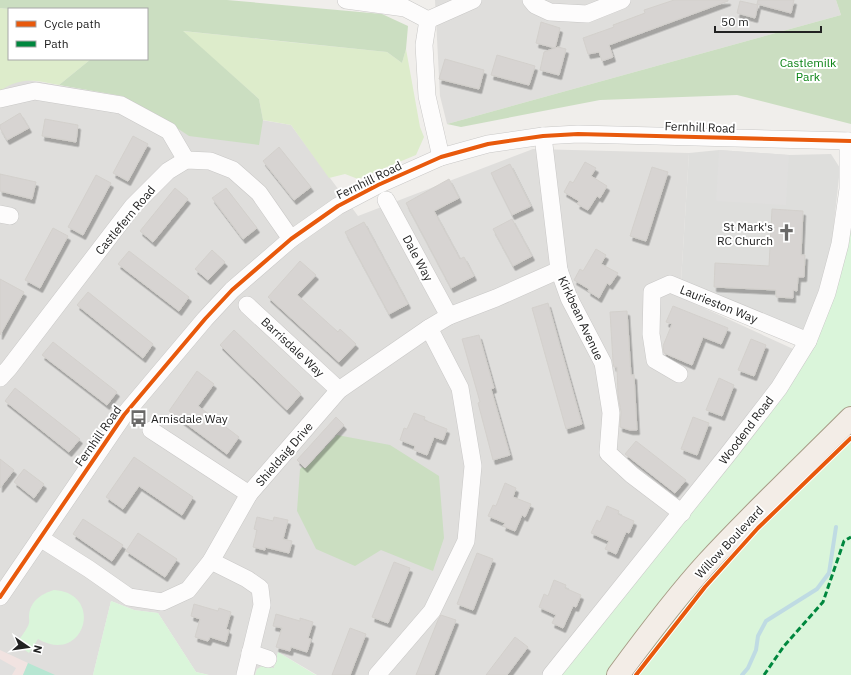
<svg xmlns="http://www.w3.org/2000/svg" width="851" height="675" viewBox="0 0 851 675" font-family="'IBM Plex Sans',sans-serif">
<defs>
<filter id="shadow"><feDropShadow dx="2.5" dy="4.5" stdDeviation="0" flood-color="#0004"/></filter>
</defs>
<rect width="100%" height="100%" fill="#f0eeeb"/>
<g fill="#dfdedc">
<path d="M435 0H836L841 15 447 124 440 96Z"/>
<path d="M0 75 291 125 358 216 533 149 689 153 680 297 802 353 566 675H317L278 652 274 668 257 669 255 675H209L196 672 158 613 134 610 111 601 93 675H0Z"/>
</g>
<path fill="#f1e3e1" d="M0 650 28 663 23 675H0Z"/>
<path fill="#dededc" d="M719 150 789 155 831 154 840 168 830 260 805 331 681 282 689 153Z"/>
<g fill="#ddeccb">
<path d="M0 8 9 9V59H91L59 85C36 81 22 76 0 91Z"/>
<path d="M182 31 387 52 402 63 406 49 420 127 424 137 416 155 358 179 345 174 329 178 291 125 263 120 259 99Z"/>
</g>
<g fill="#cbdec1">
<path d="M0 0H227L382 14 408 26 406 49 402 63 387 52 183 31 259 99 263 120 259 145 189 136 156 114 122 96 59 85 91 59H147V9H9L0 8Z"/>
<path d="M836 0H851V124L737 95 600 100 461 127 447 124 841 15Z"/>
<path d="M337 435 390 445 439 476 444 538 433 571 381 550 355 566 316 549 297 511 300 469 302 467 306 468Z"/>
</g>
<g fill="#daf5da">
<path d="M851 229V675H560L752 432 849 239Z"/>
<path d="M54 590C105 593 85 666 38 639L29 653 16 644C20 638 25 632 28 626 30 622 29 620 29 616 30 601 41 594 54 590Z"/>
<path d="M111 601 134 610 158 613 196 672 209 675H93Z"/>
<path d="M278 652 314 674 317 675H255L257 669 262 666 274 668Z"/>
</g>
<path fill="#b7e6d2" d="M28 663 55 675H23Z"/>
<g fill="#e0dfde">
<path d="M719 150 789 155 786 205 716 201Z"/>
<path d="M0 659 16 668 12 675H0Z"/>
</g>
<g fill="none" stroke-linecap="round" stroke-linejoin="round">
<path stroke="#bfdbe3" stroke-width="4" d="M742 675 748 668 756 650 758 636 766 621 817 589 829 573 836 527"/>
</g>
<g fill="#d7d4d2" stroke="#d3d0cc" filter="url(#shadow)">
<path d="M674 0H728V1L609 45 613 57 602 61 599 52 588 54 583 38 614 27 613 25 645 13 644 10Z"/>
<path d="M758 0H794L791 13 757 4Z"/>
<path d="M740 1 758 5 755 18 737 13Z"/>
<path d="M541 22 560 28 555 48 558 47 566 49 559 75 540 70 544 52 555 48 536 43Z"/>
<path d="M497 55 535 66 529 85 491 75Z"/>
<path d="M445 59 484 70 479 89 439 79Z"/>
<path d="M20 113 29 128 7 140 0 128V125Z"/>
<path d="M45 119 78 125 76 142 42 136Z"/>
<path d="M133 136 148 144 128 181 113 173Z"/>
<path d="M279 147 311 187 294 200 263 161Z"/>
<path d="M585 162 596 168 591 176 607 186 600 198 597 196 588 210 577 204 579 201 564 192 570 181 573 183Z"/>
<path d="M510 164 531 206 512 215 491 173Z"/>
<path d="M652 167 668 172 646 241 630 236Z"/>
<path d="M0 174 36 182 32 199 0 191Z"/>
<path d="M96 175 111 183 83 235 68 227Z"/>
<path d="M449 179 459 198 434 211 460 259 464 257 474 276 451 288 406 203Z"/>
<path d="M175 188 188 199 153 242 140 231Z"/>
<path d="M226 188 257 228 243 239 212 198Z"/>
<path d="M772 209 803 211 801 255H805L804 277H798L797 291 793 290V298L776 297V290L714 287 715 263 769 266Z"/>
<path d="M512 219 532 256 513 266 493 229Z"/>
<path d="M364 222 408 304 389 314 345 232Z"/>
<path d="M53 228 68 236 40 288 25 280Z"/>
<path d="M596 249 606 255 601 264 618 273 610 285 607 283 599 298 588 291 589 289 574 280 580 269 583 271Z"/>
<path d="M212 250 225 262 208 280 195 269Z"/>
<path d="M129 251 189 297 179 311 118 264Z"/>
<path d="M300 261 316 275 297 295 338 332 340 329 356 344 339 362 268 297Z"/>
<path d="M0 279 24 292 0 335Z"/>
<path d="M88 292 153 344 143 358 77 305Z"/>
<path d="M548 303 582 424 566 429 532 308Z"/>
<path d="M673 306 728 328 721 344 703 337 692 365 664 353 663 346 672 324 666 322Z"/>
<path d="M627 311 631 375H634L637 430H630L620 427 621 412 618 395 617 367H614L613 362 610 312Z"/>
<path d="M234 330 301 394 287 410 220 345Z"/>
<path d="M479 335 494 388 491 389 510 455 493 460 478 403 480 402 462 339Z"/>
<path d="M751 339 766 345 754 376 738 370Z"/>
<path d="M53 342 117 392 107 405 42 355Z"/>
<path d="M197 371 214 384 198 406 239 437 227 454 169 411Z"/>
<path d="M719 378 734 385 722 416 706 410Z"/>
<path d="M15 388 80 439 69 452 5 401Z"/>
<path d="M414 413 425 417 424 420 447 429 443 440 434 437 427 455 414 450 415 446 400 440 404 428 407 429Z"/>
<path d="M336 417 344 425 305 468 297 460Z"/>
<path d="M693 417 709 423 697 455 681 449Z"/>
<path d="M636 441 686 480 675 493 625 454Z"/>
<path d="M134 457 193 497 182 515 139 486 123 509 106 497Z"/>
<path d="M0 459 14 470 0 488Z"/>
<path d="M24 469 44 484 34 498 14 482Z"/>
<path d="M505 483 516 488 513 497 531 504 525 517 522 515 515 531 503 526 505 523 488 516 493 505 496 506Z"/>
<path d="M607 506 619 511 618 514 634 521 629 533 626 532 616 554 605 549 609 541 591 533 597 520 600 522Z"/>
<path d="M257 517 273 521 274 517 288 520 283 539 292 541 289 553 265 547V550L253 547 257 530 254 529Z"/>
<path d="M83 519 123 545 112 561 73 534Z"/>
<path d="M138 533 177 559 165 577 126 551Z"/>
<path d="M477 553 493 559 473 610 457 604Z"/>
<path d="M394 562 410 568 388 623 372 617Z"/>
<path d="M554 580 566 585 565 588 581 595 576 607 573 606 563 628 552 623 556 615 539 607 544 594 548 596Z"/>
<path d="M194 604 218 611 219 608 231 612 226 629 229 630 226 642 210 637 208 641 195 637 200 619 191 616Z"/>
<path d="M276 614 300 621V618L313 622 308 638 311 639 307 652 291 647 290 651 276 647 282 628 273 626Z"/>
<path d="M441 615 456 620 434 675H416L438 620Z"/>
<path d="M350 628 366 634 350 675H332Z"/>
<path d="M515 637 528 647 507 675H486Z"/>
</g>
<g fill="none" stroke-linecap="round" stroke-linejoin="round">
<defs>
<g id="minor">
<path d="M346 0 405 8 428 20"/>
<path d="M531 0 535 5 550 12 587 14 622 0"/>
<path d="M428 20 424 45 427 96 441 157"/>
<path d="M428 20 473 0"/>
<path d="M0 99 35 91 121 105 169 131 186 160"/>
<path d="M543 136 559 270 569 298 603 363 611 413 608 453 632 475 682 513"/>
<path d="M386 200 449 316"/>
<path d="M0 214 10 216"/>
<path d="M247 305 339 390"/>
<path d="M679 374 655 360 651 334 652 292 670 284 808 341"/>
<path d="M0 378 9 368 133 206 168 171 186 160 210 161 233 170 259 193 291 239"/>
<path d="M151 430 249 494"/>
<path d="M40 538 89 569 129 597 162 602 188 590 211 561 249 494 339 390 429 328 449 316 496 298 559 270"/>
<path d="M211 561 247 579 260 588 262 605 245 675"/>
<path d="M0 597 124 415 205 319 232 290 291 239 338 206 378 185 441 157 488 144 543 136 578 134 851 141"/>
<path d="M250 653 268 659"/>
<path d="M377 675 432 611 466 541 473 466 460 388 429 328"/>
<path d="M551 675 728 454 779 388 808 341 827 293 840 244 848 189V141"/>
</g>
<path id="major" d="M618 675C646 637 675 598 707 563 753 513 803 466 851 418"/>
</defs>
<use href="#minor" stroke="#c9c8c7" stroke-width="18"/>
<use href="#major" stroke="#a79c86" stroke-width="24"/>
<use href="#minor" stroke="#fdfcfc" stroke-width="17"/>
<use href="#major" stroke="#f3ede7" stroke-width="22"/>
<path stroke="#00873e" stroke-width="3" stroke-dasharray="6 3" stroke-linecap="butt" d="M764 675 784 646 823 602 844 541 851 537"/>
<defs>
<g id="cycleway">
<path d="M0 597 124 415 205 319 232 290 291 239 338 206 378 185 441 157 488 144 543 136 578 134 851 141"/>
<path d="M636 675 705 587 758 528 851 438"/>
</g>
</defs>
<use href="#cycleway" stroke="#fff" stroke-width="6"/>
<use href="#cycleway" stroke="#e8590c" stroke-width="4"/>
</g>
<defs>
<symbol id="church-bare" viewBox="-9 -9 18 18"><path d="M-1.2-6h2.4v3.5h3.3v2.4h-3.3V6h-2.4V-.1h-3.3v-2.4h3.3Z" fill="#6a6968" stroke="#fff" stroke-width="2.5" paint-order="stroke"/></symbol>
<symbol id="bus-bare" viewBox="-9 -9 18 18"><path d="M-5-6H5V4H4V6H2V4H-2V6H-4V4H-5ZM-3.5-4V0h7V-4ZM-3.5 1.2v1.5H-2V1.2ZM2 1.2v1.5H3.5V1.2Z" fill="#6a6968" stroke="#fff" stroke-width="2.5" paint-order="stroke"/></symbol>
</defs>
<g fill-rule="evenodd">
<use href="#church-bare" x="774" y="220" width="25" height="25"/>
<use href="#bus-bare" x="126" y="406" width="25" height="25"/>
</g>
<g text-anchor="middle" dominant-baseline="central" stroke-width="4" stroke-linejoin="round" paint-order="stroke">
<g font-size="12" fill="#0c8416" stroke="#fff">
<text x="808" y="62">Castlemilk<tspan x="808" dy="14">Park</tspan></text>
</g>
<g font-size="12" fill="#222" stroke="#fff">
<text transform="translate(700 127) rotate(2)">Fernhill Road</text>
<text transform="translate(369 180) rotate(-26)">Fernhill Road</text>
<text transform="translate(125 220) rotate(-50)">Castlefern Road</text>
<text transform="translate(418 258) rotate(62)">Dale Way</text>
<text transform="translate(719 304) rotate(22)">Laurieston Way</text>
<text transform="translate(581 318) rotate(65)">Kirkbean Avenue</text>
<text transform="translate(293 347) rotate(43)">Barrisdale Way</text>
<text transform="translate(746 430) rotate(-53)">Woodend Road</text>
<text transform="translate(98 436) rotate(-55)">Fernhill Road</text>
<text transform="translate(284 454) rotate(-49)">Shieldaig Drive</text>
<text transform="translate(729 542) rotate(-47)">Willow Boulevard</text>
</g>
<g font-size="12" fill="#222" stroke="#fff" text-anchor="end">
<text x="773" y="226">St Mark's<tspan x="773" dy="14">RC Church</tspan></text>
<text x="151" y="418" text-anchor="start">Arnisdale Way</text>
</g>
</g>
<rect x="8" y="8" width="140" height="52" fill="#ffffff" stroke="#a7a7a7"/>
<rect x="16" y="21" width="20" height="6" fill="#e8590c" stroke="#a7a7a7"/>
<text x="44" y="28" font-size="12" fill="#222222">Cycle path</text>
<rect x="16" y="41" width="20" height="6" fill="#00873e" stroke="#a7a7a7"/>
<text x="44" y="48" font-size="12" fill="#222222">Path</text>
<g transform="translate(28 647) rotate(103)" stroke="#ffffff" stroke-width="3" paint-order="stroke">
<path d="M0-3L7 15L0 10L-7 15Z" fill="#222222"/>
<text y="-6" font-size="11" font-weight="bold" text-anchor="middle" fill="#222222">N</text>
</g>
<path d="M715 26v6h106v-6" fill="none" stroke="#222222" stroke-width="2"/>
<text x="721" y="26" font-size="12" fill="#222222" stroke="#ffffff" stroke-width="3" paint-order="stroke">50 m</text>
</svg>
